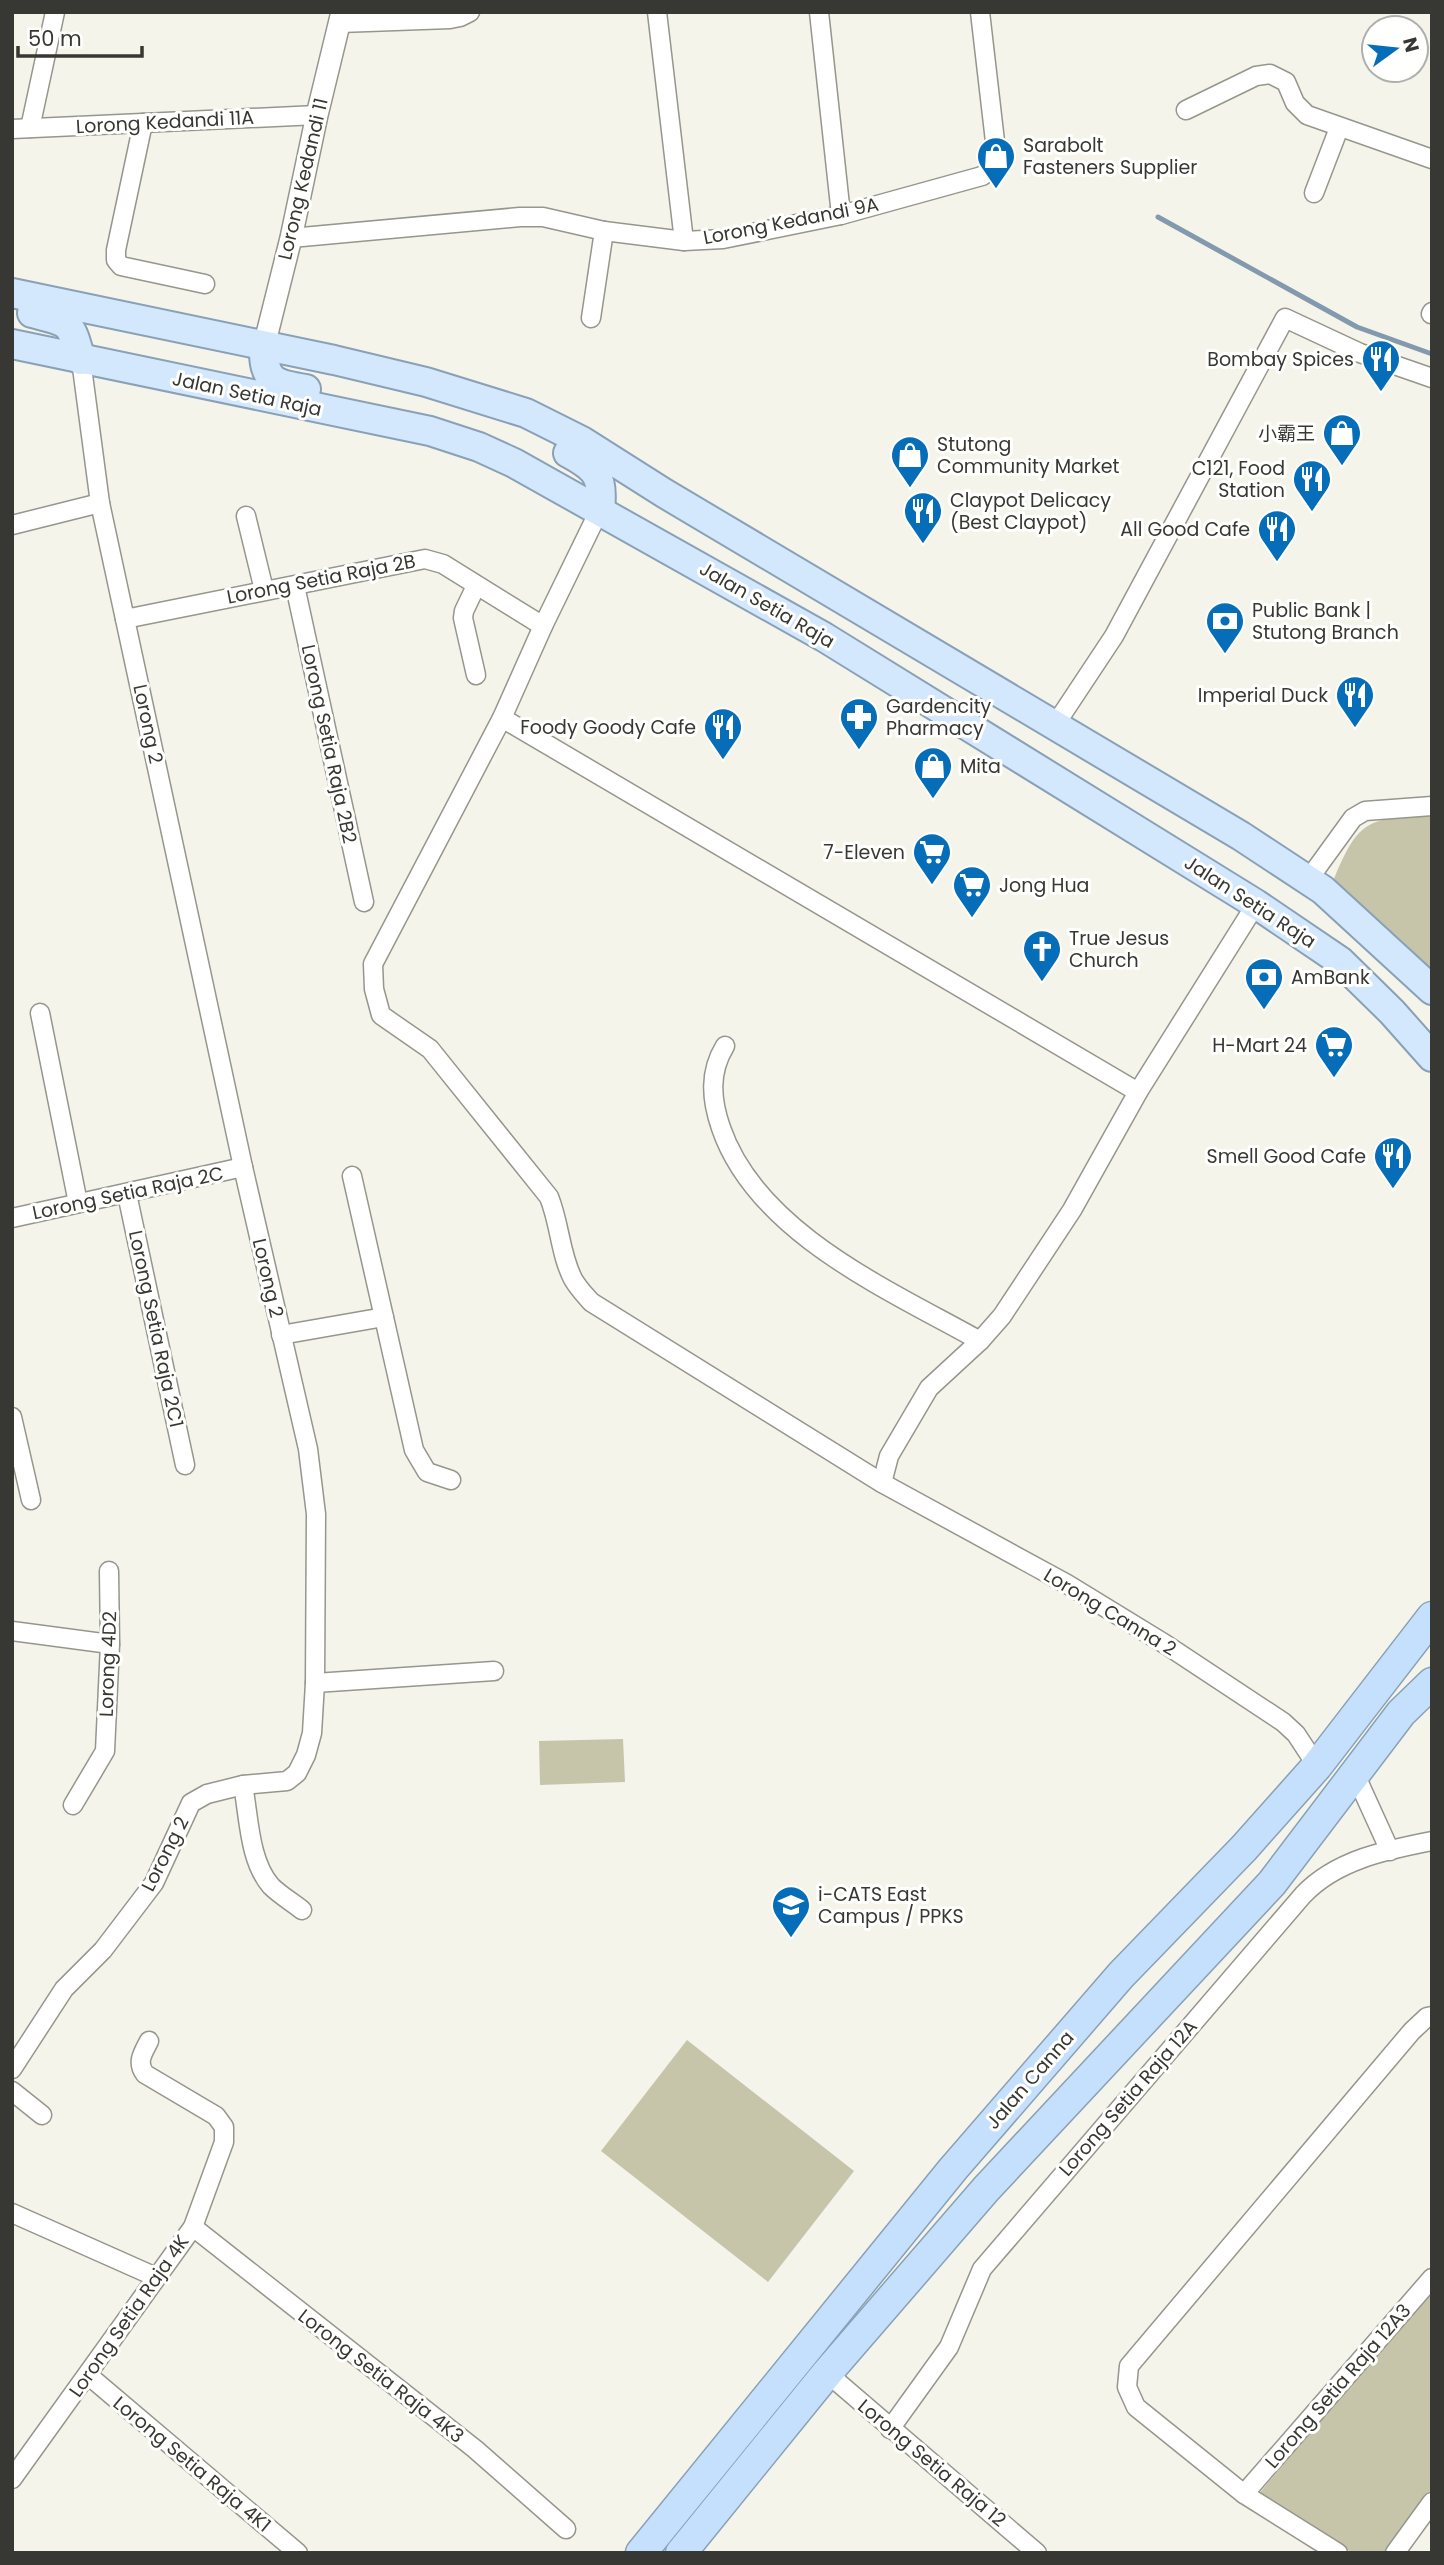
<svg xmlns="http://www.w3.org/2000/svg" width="1444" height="2565" viewBox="0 0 1444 2565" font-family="Poppins,'Noto Sans SC',sans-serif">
<rect width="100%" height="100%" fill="#f4f4ea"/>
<g fill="#c6c5aa">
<path d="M1432 816V972L1334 879C1359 818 1369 818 1432 816Z"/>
<path d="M623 1739 625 1782 540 1785 539 1741Z"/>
<path d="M687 2040 854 2171 768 2282 601 2151Z"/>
<path d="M1432 2284V2492L1384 2553H1353L1258 2495Z"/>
</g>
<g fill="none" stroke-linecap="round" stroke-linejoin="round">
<path stroke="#8399ae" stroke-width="5" d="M1158 217 1357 327 1432 354"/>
<defs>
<g id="minor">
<path d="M657 12 684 241"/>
<path d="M819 12 841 215"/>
<path d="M340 23 450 19 460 17 470 12"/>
<path d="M1186 110 1256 76 1270 74 1286 82 1295 103 1307 115 1432 159"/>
<path d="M143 123 116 250V260L121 266 205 284"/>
<path d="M30 128 55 12"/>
<path d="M12 129 317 115"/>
<path d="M1314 193 1339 128"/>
<path d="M291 238 520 217H543L604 231 684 241 723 239 841 215 982 176 994 167 996 150 980 12"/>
<path d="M1431 314 1432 312"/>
<path d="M591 318 604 231"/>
<path d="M600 509 543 626 502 718 373 964 374 989 381 1015 430 1049 549 1197C560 1224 560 1254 573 1279 578 1288 585 1295 591 1302L882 1483 1067 1584 1165 1644 1283 1722 1296 1734 1317 1766"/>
<path d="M246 516 264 590"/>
<path d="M12 525 100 503"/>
<path d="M295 586 364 902"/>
<path d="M125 619 425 559 443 564 543 626"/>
<path d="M476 675 463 618 464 611 476 586"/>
<path d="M502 718 1138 1092"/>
<path d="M1055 725 1114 636 1285 318 1360 353 1432 378"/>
<path d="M1308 880 1353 818 1365 811 1432 806"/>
<path d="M40 1013 78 1203"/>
<path d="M725 1046C709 1072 711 1099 721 1128 757 1233 889 1290 980 1341"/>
<path d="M352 1176 414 1450 427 1472 451 1480"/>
<path d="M127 1194 185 1465"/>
<path d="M12 1218 243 1167"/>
<path d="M281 1335 384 1317"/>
<path d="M12 1417 31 1500"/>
<path d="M882 1483 889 1456 929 1388 980 1341 1002 1316 1072 1210 1138 1092 1256 904"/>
<path d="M12 1631 110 1644"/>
<path d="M315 1683 494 1671"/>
<path d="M1355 1774 1390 1851"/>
<path d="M243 1785C249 1817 249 1861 271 1886 280 1895 292 1902 302 1910"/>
<path d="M73 1805 105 1751 110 1644 109 1571"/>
<path d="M12 2069 64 1989 103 1950 154 1883 191 1803 207 1794 243 1785 287 1781 297 1773 306 1755 312 1733 315 1683 316 1514 308 1449 243 1167 100 503 81 360"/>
<path d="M12 2091 42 2115"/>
<path d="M12 2213 156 2277"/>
<path d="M193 2227 475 2449 566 2529"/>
<path d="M827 2373 1037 2553"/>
<path d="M88 2375 298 2553"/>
<path d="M890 2429 949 2347 982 2269 1303 1895C1336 1860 1386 1850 1432 1841"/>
<path d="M12 2479 193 2227 224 2142V2127L216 2116 145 2074C136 2062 143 2053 149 2041"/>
<path d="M1244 2494 1432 2278"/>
<path d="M1338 2553 1244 2494 1136 2407 1127 2387 1129 2366 1412 2031 1427 2017 1432 2016"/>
<path d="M1395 2553 1432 2502"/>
</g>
<path id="tertiary" d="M264 346 291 238 317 115 342 12"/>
<g id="primary">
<path d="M12 293 334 360 426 382 526 413 582 441 664 493 1241 836 1323 890 1432 990"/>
<path d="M32 313C71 323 70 320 81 360"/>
<path d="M12 344 430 431 479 447 514 463 824 637 1256 904 1340 961 1392 1012 1432 1057"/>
<path d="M264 346C263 381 274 384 306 389"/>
<path d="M568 453C596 468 604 476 600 509"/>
</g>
<g id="trunk">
<path d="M641 2553 953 2169 1121 1975 1244 1848 1317 1766 1432 1617"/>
<path d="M681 2553 827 2373 986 2189 1272 1883 1401 1713 1432 1683"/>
</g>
</defs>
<use href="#minor" stroke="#96968d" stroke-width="21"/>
<use href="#tertiary" stroke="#96968d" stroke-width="24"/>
<use href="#primary" stroke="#89a0b6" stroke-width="32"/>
<use href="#trunk" stroke="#89a0b6" stroke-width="33"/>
<use href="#minor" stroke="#fff" stroke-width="18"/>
<use href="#tertiary" stroke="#fff" stroke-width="21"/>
<use href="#primary" stroke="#d3e8fd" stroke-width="28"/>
<use href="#trunk" stroke="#c4e0fc" stroke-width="30"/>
</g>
<defs>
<symbol id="shop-pin" viewBox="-11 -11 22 30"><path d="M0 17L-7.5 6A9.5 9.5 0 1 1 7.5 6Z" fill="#066db9" stroke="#fffffe"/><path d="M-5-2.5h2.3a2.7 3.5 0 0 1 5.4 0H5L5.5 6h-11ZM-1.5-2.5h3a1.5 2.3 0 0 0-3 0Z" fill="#fff"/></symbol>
<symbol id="restaurant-pin" viewBox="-11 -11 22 30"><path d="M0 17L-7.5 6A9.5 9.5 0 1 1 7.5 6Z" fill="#066db9" stroke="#fffffe"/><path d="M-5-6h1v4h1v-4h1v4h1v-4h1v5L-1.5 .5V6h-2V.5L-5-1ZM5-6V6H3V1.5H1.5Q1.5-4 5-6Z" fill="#fff"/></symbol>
<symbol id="bank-pin" viewBox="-11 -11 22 30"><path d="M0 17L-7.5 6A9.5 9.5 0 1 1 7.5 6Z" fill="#066db9" stroke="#fffffe"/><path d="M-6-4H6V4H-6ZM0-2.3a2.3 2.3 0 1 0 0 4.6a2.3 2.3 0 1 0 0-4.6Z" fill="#fff"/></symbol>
<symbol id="pharmacy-pin" viewBox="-11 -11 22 30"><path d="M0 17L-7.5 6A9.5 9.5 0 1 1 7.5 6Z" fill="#066db9" stroke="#fffffe"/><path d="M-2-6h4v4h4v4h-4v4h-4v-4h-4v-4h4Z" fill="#fff"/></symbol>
<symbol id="supermarket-pin" viewBox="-11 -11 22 30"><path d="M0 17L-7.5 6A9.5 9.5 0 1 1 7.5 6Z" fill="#066db9" stroke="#fffffe"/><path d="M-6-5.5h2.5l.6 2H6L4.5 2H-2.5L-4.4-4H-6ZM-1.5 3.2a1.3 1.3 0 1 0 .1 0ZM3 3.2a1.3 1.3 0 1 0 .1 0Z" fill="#fff"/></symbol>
<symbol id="church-pin" viewBox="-11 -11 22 30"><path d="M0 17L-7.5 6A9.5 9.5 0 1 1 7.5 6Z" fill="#066db9" stroke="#fffffe"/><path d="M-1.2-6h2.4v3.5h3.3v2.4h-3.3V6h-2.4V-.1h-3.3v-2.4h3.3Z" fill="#fff"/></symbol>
<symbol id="university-pin" viewBox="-11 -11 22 30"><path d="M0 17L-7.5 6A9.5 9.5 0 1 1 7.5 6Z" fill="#066db9" stroke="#fffffe"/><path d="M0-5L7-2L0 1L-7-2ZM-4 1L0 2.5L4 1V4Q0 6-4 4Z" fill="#fff"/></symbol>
</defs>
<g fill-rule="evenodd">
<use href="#shop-pin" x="974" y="134" width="44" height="60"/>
<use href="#restaurant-pin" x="1359" y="337" width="44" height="60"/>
<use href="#shop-pin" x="1320" y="411" width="44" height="60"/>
<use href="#shop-pin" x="888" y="433" width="44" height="60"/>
<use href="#restaurant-pin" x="1290" y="457" width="44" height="60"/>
<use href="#restaurant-pin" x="901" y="489" width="44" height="60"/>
<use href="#restaurant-pin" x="1255" y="507" width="44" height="60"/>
<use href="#bank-pin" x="1203" y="599" width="44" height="60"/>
<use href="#restaurant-pin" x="1333" y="673" width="44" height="60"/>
<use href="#pharmacy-pin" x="837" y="695" width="44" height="60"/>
<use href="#restaurant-pin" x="701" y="705" width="44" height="60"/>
<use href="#shop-pin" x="911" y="744" width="44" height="60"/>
<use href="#supermarket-pin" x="910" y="830" width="44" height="60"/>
<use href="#supermarket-pin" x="950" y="863" width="44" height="60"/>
<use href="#church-pin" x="1020" y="927" width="44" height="60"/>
<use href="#bank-pin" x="1242" y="955" width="44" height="60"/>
<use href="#supermarket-pin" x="1312" y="1023" width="44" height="60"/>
<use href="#restaurant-pin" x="1371" y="1134" width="44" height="60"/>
<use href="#university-pin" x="769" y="1883" width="44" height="60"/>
</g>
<g text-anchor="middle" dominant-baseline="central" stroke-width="6" stroke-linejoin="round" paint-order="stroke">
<g font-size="19" fill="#373733" stroke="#fffffe">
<text transform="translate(165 122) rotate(-3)">Lorong Kedandi 11A</text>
<text transform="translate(303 179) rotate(-77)">Lorong Kedandi 11</text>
<text transform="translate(791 221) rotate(-11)">Lorong Kedandi 9A</text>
<text transform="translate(247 394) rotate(12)">Jalan Setia Raja</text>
<text transform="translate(321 579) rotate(-11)">Lorong Setia Raja 2B</text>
<text transform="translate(767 605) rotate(30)">Jalan Setia Raja</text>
<text transform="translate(148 724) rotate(78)">Lorong 2</text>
<text transform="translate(329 744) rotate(78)">Lorong Setia Raja 2B2</text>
<text transform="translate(1250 902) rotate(33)">Jalan Setia Raja</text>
<text transform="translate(128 1193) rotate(-12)">Lorong Setia Raja 2C</text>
<text transform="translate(268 1278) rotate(77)">Lorong 2</text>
<text transform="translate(156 1329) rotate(78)">Lorong Setia Raja 2C1</text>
<text transform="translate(1110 1612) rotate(31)">Lorong Canna 2</text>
<text transform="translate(108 1664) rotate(-88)">Lorong 4D2</text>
<text transform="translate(165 1854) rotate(-63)">Lorong 2</text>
<text transform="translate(1030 2080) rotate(-49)">Jalan Canna</text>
<text transform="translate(1128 2098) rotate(-49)">Lorong Setia Raja 12A</text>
<text transform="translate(129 2316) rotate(-55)">Lorong Setia Raja 4K</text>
<text transform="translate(381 2376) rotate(38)">Lorong Setia Raja 4K3</text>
<text transform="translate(1338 2386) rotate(-49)">Lorong Setia Raja 12A3</text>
<text transform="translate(932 2463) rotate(40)">Lorong Setia Raja 12</text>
<text transform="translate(192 2464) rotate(40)">Lorong Setia Raja 4K1</text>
</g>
<g font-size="19" fill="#373733" stroke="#fffffe" text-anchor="start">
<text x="1023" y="145">Sarabolt<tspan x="1023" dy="22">Fasteners Supplier</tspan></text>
<text x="1354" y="359" text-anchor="end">Bombay Spices</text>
<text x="1315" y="433" text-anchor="end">小霸王</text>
<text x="937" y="444">Stutong<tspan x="937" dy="22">Community Market</tspan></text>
<text x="1285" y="468" text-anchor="end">C121, Food<tspan x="1285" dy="22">Station</tspan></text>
<text x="950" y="500">Claypot Delicacy<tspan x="950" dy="22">(Best Claypot)</tspan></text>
<text x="1250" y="529" text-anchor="end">All Good Cafe</text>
<text x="1252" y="610">Public Bank |<tspan x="1252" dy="22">Stutong Branch</tspan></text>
<text x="1328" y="695" text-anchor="end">Imperial Duck</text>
<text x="886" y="706">Gardencity<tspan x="886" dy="22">Pharmacy</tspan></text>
<text x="696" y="727" text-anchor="end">Foody Goody Cafe</text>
<text x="960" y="766">Mita</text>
<text x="905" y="852" text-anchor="end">7-Eleven</text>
<text x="999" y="885">Jong Hua</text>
<text x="1069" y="938">True Jesus<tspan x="1069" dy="22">Church</tspan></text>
<text x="1291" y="977">AmBank</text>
<text x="1307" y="1045" text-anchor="end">H-Mart 24</text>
<text x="1366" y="1156" text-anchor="end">Smell Good Cafe</text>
<text x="818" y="1894">i-CATS East<tspan x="818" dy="22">Campus / PPKS</tspan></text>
</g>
</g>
<rect width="1444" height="2565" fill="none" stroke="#373733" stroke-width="28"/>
<g transform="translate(1395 49) rotate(75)"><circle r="33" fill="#fffffe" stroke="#afafad" stroke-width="2"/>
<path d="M0-5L12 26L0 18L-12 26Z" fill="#066db9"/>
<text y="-10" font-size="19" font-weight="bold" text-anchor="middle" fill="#373733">N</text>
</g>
<path d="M18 46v10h124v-10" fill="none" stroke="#373733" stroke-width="3.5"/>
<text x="28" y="46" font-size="21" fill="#373733" stroke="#fffffe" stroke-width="5" paint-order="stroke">50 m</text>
</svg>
